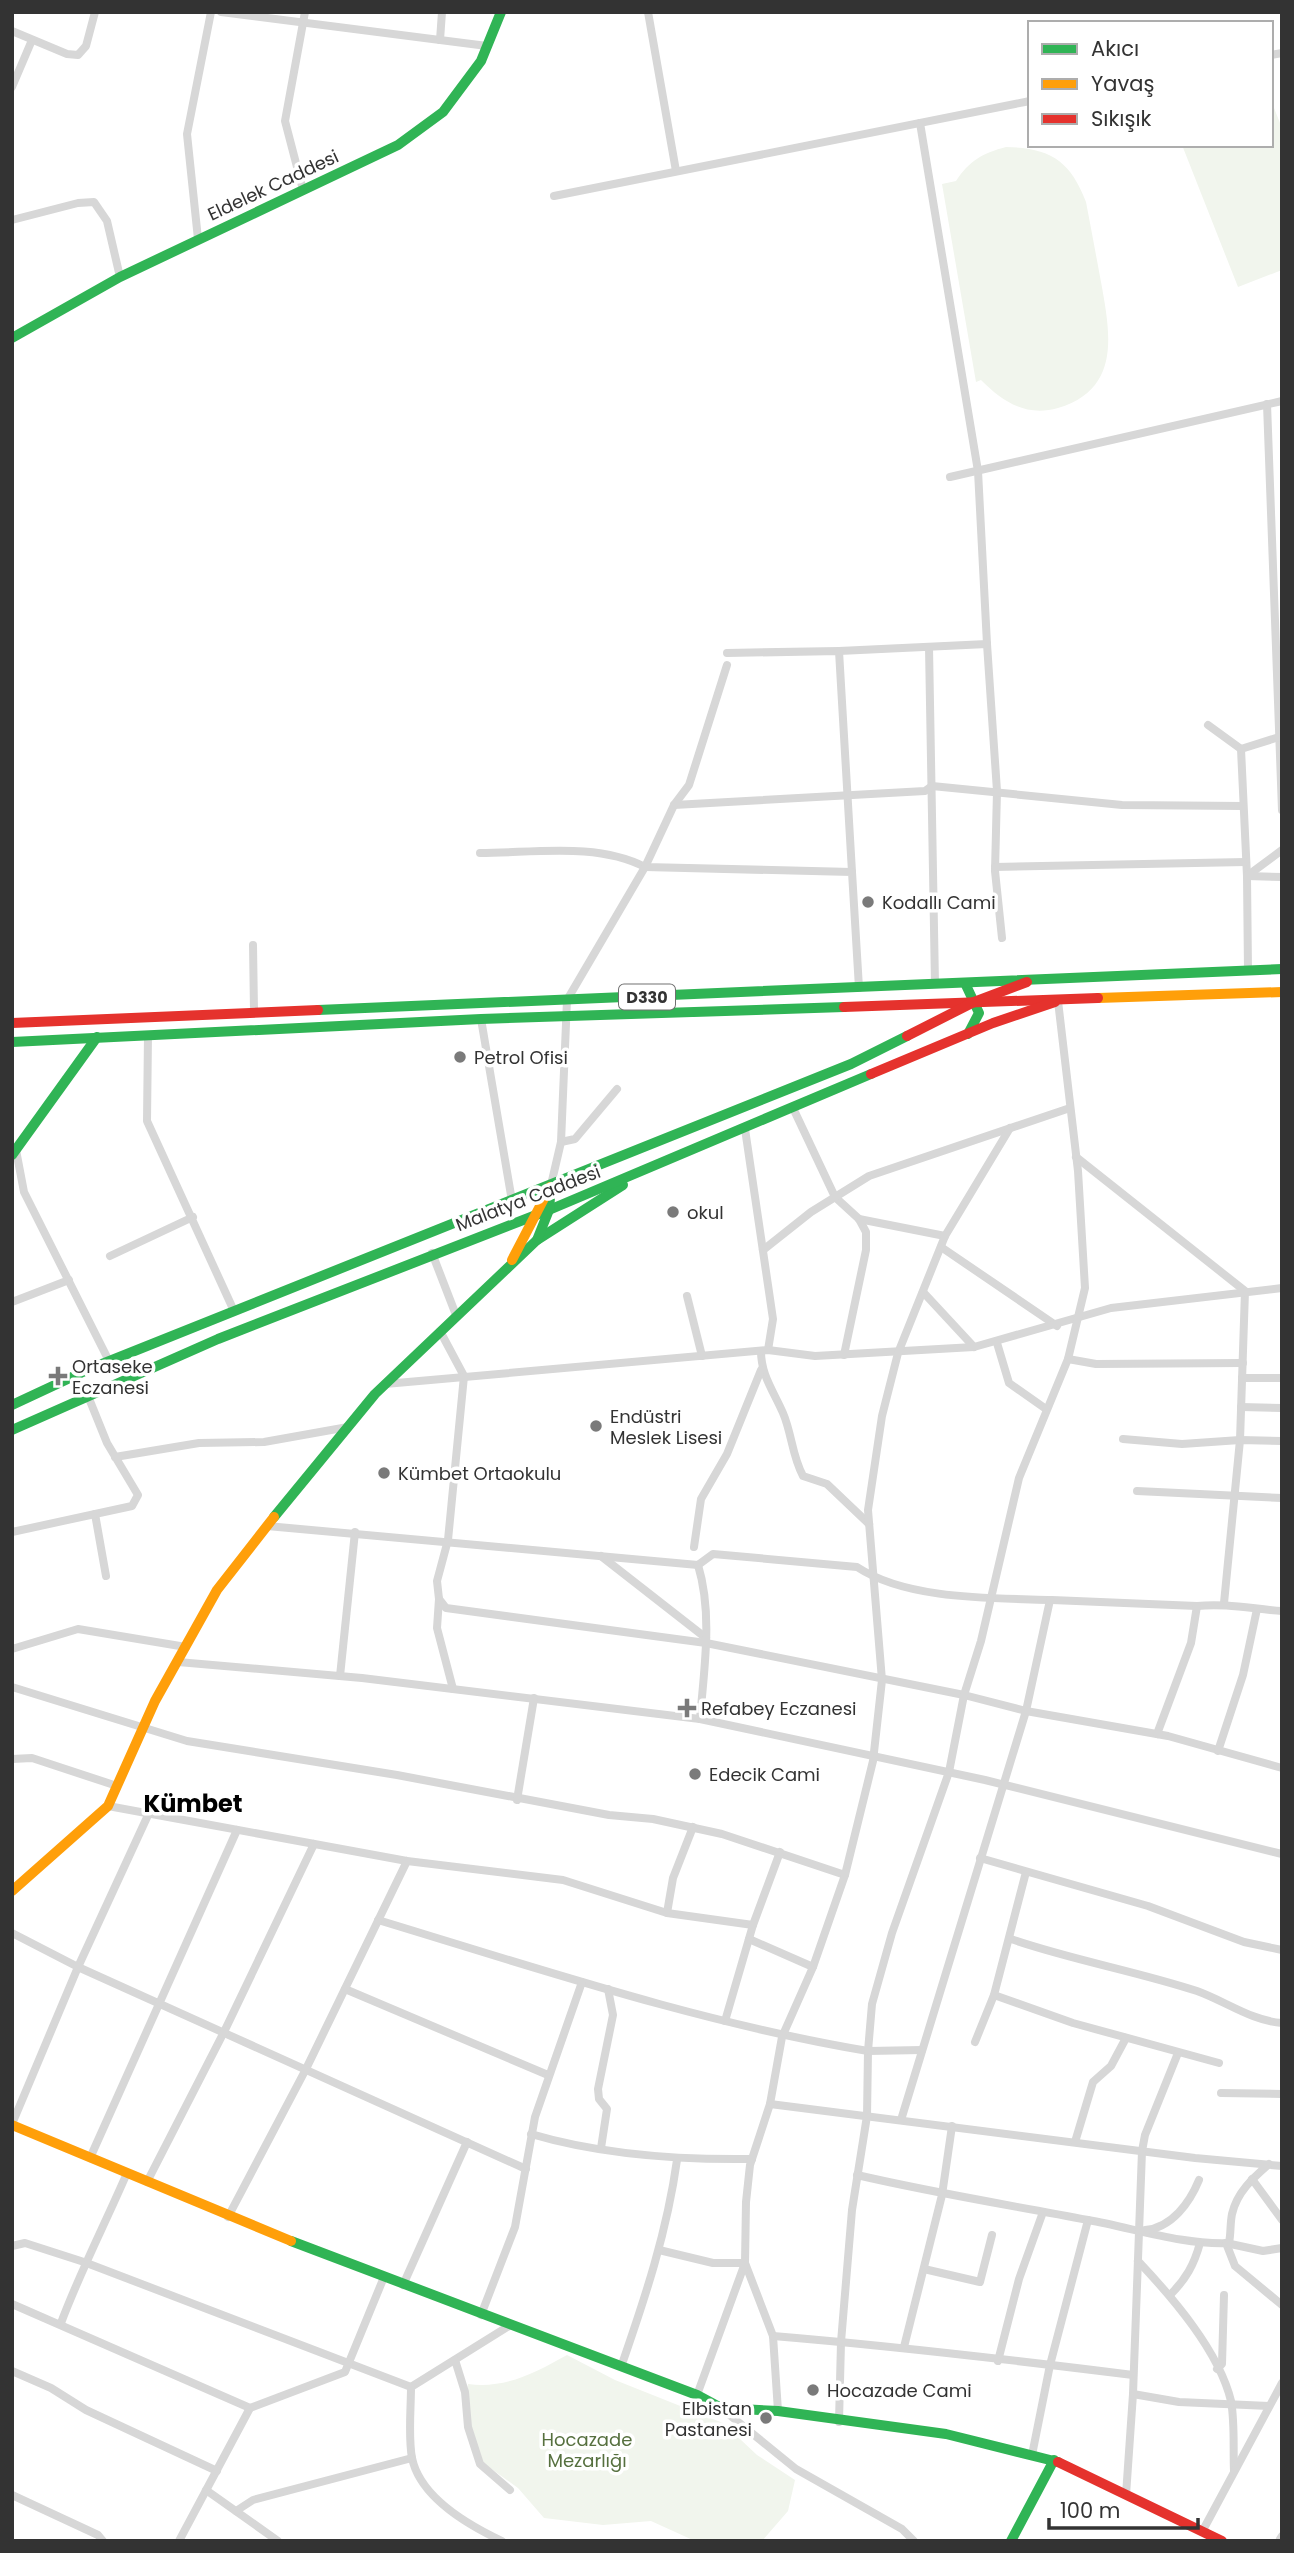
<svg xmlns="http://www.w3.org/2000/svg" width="1294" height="2553" viewBox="0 0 1294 2553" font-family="Poppins,sans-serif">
<rect width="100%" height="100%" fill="#fff"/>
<g fill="#f1f5ed">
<path d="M1274 108 1282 128V270L1238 287 1182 145H1271V109Z"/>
<path d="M1006 147C1050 148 1070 160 1086 202 1091 228 1096 255 1101 282 1110 332 1122 389 1058 408 1026 417 1003 402 981 380L976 382 942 184 956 181C969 161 983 153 1006 147Z"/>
<path d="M567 2355 615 2380 723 2423 757 2455 795 2480 788 2511 762 2541H695L651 2521 603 2525 544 2518 518 2488 479 2460 465 2419 468 2384C505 2389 535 2373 567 2355Z"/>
</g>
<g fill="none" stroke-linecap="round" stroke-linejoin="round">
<g stroke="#d7d7d7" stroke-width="8">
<path d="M221 12 487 46"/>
<path d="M648 12 676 171"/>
<path d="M12 31 67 54 78 55 86 46 95 12"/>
<path d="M440 40 442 12"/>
<path d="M1271 55 1282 53"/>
<path d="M12 87 32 40"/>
<path d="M920 123 978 471 987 644"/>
<path d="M303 190 285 121 305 12"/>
<path d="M554 196 1030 101"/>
<path d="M12 220 78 203 94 202 107 221 120 277"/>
<path d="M198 239 187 134 211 12"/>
<path d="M1267 404 1282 810"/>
<path d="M950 477 1282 401"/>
<path d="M929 647 935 984"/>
<path d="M839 651 987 644 997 791 995 871 1002 938"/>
<path d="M727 653 839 651 852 872"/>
<path d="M1208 725 1241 749 1247 876 1282 877"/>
<path d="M1241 749 1279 737"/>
<path d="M674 805 925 791 932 786 1122 805 1243 806"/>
<path d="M480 853C533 853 597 842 645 867L852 872 859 988"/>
<path d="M995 867 1246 862"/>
<path d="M253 945 254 1011"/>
<path d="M1248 971 1247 876 1282 850"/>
<path d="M481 1019 512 1201"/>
<path d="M148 1035 147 1121 234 1311"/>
<path d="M793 1108 835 1197 859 1219 866 1232V1250L844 1355"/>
<path d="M745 1129 773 1319 768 1350"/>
<path d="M561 1142 575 1139 617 1089"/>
<path d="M16 1150 24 1192 109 1361"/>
<path d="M1076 1157 1245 1291 1240 1440 1224 1603"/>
<path d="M551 1185 561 1142 567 1000 645 867 674 805 689 785 727 665"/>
<path d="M859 1219 945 1236"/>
<path d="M941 1247 1057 1326"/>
<path d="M763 1250 811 1212 869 1176 1070 1108"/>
<path d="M432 1253 456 1315"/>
<path d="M110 1256 193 1217"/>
<path d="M923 1292 974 1347"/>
<path d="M687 1296 702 1356"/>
<path d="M12 1302 69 1280"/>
<path d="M440 1331 464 1376 448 1540 437 1581 439 1599 446 1608 706 1643 964 1695 1026 1711 1168 1736 1282 1768"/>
<path d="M997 1343 1009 1383 1046 1409"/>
<path d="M761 1351C761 1375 773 1390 783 1413 792 1434 792 1456 803 1476L827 1484 869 1524"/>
<path d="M1068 1359 1096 1364 1243 1363"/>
<path d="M1242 1378H1282"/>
<path d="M385 1384 768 1350 815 1356 974 1347 1111 1308 1282 1288"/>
<path d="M1241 1407 1282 1408"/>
<path d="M1123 1439 1182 1444 1240 1440 1282 1441"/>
<path d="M115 1457 199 1443 264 1442 348 1427"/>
<path d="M1137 1491 1282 1498"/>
<path d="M95 1514 106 1576"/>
<path d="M267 1526 698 1565 713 1554 857 1567C907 1600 992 1598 1052 1600 1100 1602 1149 1604 1197 1606 1226 1603 1253 1609 1282 1611"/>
<path d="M12 1532 132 1506 138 1495 107 1443 88 1396"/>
<path d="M694 1547 701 1499 727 1454 761 1370"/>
<path d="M601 1556 706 1638"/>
<path d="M698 1565C713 1614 704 1669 700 1719"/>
<path d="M439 1599 437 1628 453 1689"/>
<path d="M12 1649 78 1629 186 1647"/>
<path d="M178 1662 362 1678 700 1719 985 1780 1282 1854"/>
<path d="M340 1676 355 1532"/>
<path d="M12 1687 187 1741 397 1775 609 1815 653 1819 722 1834 845 1875"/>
<path d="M1157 1734 1191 1643 1197 1606"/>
<path d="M1218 1751 1243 1675 1257 1609"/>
<path d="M12 1759 32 1758 117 1786"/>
<path d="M517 1800 534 1698"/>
<path d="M108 1806 407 1861 563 1880 667 1913 753 1925"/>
<path d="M980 1858 1148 1906 1244 1942 1282 1950"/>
<path d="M667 1913 673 1878 693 1827"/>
<path d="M378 1920C540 1969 701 2023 868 2051L867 2116 852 2210 841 2342 839 2422"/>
<path d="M12 1933 78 1967 526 2169"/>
<path d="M749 1939 813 1967"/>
<path d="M1011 1939C1072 1960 1136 1971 1197 1991 1225 2001 1252 2021 1282 2023"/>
<path d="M345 1989 548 2075"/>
<path d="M994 1995 1073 2023 1219 2063"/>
<path d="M725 2021 753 1925 780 1852"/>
<path d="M975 2042 994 1995 1026 1872"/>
<path d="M922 2050 868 2051 872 2004 892 1933 949 1772 964 1695 981 1641 1019 1478 1068 1359 1085 1288 1078 1171 1058 1001"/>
<path d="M1221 2093 1282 2094"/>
<path d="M770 2104 1195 2158 1282 2166"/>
<path d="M901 2120 1026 1711 1050 1600"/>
<path d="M12 2124 78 1967 149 1813"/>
<path d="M531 2134C602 2155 678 2160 752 2159"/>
<path d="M1075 2142 1093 2082 1111 2066 1126 2038"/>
<path d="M601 2148 607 2109 599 2099 598 2089 613 2015 608 1989"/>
<path d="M90 2158 237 1830"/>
<path d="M857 2175C934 2193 1010 2205 1088 2220 1134 2228 1182 2245 1229 2243 1231 2233 1230 2224 1232 2214 1237 2192 1253 2178 1269 2164"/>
<path d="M1252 2179 1282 2220"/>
<path d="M147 2182 224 2032 314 1844"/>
<path d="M228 2217 306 2069 407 1861"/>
<path d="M1145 2230C1172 2228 1190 2202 1199 2180"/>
<path d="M1226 2243 1235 2266 1282 2305"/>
<path d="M1226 2243 1263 2251 1282 2248"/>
<path d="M12 2246 25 2243 84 2262 411 2387 509 2326"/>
<path d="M659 2250 713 2263H745L773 2336 778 2411"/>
<path d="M1138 2261C1172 2297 1219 2351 1231 2401 1235 2423 1233 2449 1234 2471"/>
<path d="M924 2269 980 2282 992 2235"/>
<path d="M403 2285 467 2142"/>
<path d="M1170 2295C1186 2279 1194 2265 1200 2243"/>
<path d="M12 2304 250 2408"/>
<path d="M481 2315 515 2227 535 2117 582 1982"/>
<path d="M61 2323C80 2272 105 2224 127 2173"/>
<path d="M773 2336C894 2346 1013 2360 1133 2375"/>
<path d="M904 2347 942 2195 952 2126"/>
<path d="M455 2360 465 2392 468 2427 480 2464 510 2490"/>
<path d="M998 2361 1019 2279 1043 2212"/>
<path d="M621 2367C645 2298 667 2232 677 2160"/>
<path d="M1217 2369 1222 2364 1224 2295"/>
<path d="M12 2371 51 2388 86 2410 217 2471"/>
<path d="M411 2387C411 2409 408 2436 412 2458 420 2497 468 2525 502 2541"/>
<path d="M1133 2394 1179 2402 1269 2406"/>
<path d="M697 2395 745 2263 746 2202 750 2165 770 2104 782 2037 813 1967 845 1875 873 1761 882 1680 868 1510 882 1416 898 1353 945 1236 1010 1128"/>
<path d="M721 2408 796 2469 902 2529 914 2541"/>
<path d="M1032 2455 1050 2365 1088 2220"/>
<path d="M206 2490 278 2541"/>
<path d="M12 2495 98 2535 103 2541"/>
<path d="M1126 2495 1133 2394 1142 2151 1145 2135 1178 2053"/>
<path d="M236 2511 253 2500 412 2458"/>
<path d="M1202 2532 1282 2383"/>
<path d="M1280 2539 1282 2536"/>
<path d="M179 2541 250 2408 345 2372 384 2277"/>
</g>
<g stroke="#30b455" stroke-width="10">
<path d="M12 338 120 277 398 145 443 112 481 61 501 12"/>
<path d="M965 983 979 1013 968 1034"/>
<path d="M318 1010 1282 969"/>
<path d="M12 1042 481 1019 844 1007"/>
<path d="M12 1155 97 1037"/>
<path d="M537 1240 623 1185"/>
<path d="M12 1405 87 1370 851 1064 907 1036"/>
<path d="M12 1430 218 1339 549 1210 871 1074"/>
<path d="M274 1517 375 1394 537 1240 549 1210 551 1185"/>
<path d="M291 2241 697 2395 721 2408 778 2411 946 2434 1058 2462"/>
<path d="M1011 2541 1054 2460"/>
</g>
<g stroke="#ff9f0a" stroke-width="10">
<path d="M1098 998 1282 992"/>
<path d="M512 1260 550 1187"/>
<path d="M12 1891 108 1806 155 1701 217 1590 274 1517"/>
<path d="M12 2125 291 2241"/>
</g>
<g stroke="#e5322d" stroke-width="10">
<path d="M844 1007 1098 998"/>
<path d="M12 1023 318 1010"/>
<path d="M907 1036 974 1002 1027 982"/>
<path d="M871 1074 993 1023 1055 1002"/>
<path d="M1058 2462 1222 2541"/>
</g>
</g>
<g fill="#7a7a7a" stroke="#fff" stroke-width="2.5">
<circle cx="868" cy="902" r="7"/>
<circle cx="460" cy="1057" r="7"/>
<circle cx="673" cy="1212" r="7"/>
<path d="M54.5 1365.5h7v7h7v7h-7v7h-7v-7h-7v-7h7z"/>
<circle cx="596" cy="1426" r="7"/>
<circle cx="384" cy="1473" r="7"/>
<path d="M683.5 1697.5h7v7h7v7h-7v7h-7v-7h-7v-7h7z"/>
<circle cx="695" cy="1774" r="7"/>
<circle cx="813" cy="2390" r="7"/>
<circle cx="766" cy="2418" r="7"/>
</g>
<g text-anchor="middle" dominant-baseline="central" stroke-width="7" stroke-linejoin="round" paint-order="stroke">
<rect fill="#fff" stroke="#707070" stroke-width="2" x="619" y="984.5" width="56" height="25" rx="5"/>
<g font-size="16" font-weight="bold" fill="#333">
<text x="647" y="997">D330</text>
</g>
<g font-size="18" fill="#333" stroke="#fff">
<text transform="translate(273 185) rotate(-25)">Eldelek Caddesi</text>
<text transform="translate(528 1198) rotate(-21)">Malatya Caddesi</text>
</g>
<g font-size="18" fill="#333" stroke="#fff" text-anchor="start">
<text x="882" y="902">Kodallı Cami</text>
<text x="474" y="1057">Petrol Ofisi</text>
<text x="687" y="1212">okul</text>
<text x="72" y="1366">Ortaseke<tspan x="72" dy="21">Eczanesi</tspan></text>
<text x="610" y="1416">Endüstri<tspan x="610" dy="21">Meslek Lisesi</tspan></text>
<text x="398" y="1473">Kümbet Ortaokulu</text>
<text x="701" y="1708">Refabey Eczanesi</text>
<text x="709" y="1774">Edecik Cami</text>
<text x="827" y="2390">Hocazade Cami</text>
<text x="752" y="2408" text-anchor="end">Elbistan<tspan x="752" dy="21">Pastanesi</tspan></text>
</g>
<g font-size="18" fill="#56703f" stroke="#fff">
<text x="587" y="2439">Hocazade<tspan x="587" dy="21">Mezarlığı</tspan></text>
</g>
<g font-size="24" font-weight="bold" fill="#000" stroke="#fff">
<text x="193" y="1803">Kümbet</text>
</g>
</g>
<rect width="1294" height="2553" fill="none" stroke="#333333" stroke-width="28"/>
<rect x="1028" y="21" width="245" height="126" fill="#ffffff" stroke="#adadad" stroke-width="2"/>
<rect x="1042" y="44" width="35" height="10" fill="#30b455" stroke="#adadad" stroke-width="2"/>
<text x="1091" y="56" font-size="21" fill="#333333">Akıcı</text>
<rect x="1042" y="79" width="35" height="10" fill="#ff9f0a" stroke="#adadad" stroke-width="2"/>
<text x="1091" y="91" font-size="21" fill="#333333">Yavaş</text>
<rect x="1042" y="114" width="35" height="10" fill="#e5322d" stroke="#adadad" stroke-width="2"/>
<text x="1091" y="126" font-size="21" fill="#333333">Sıkışık</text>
<path d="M1049 2518v10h149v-10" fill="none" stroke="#333333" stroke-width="3.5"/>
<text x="1060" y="2518" font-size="21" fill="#333333" stroke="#ffffff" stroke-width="5" paint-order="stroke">100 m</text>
</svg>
